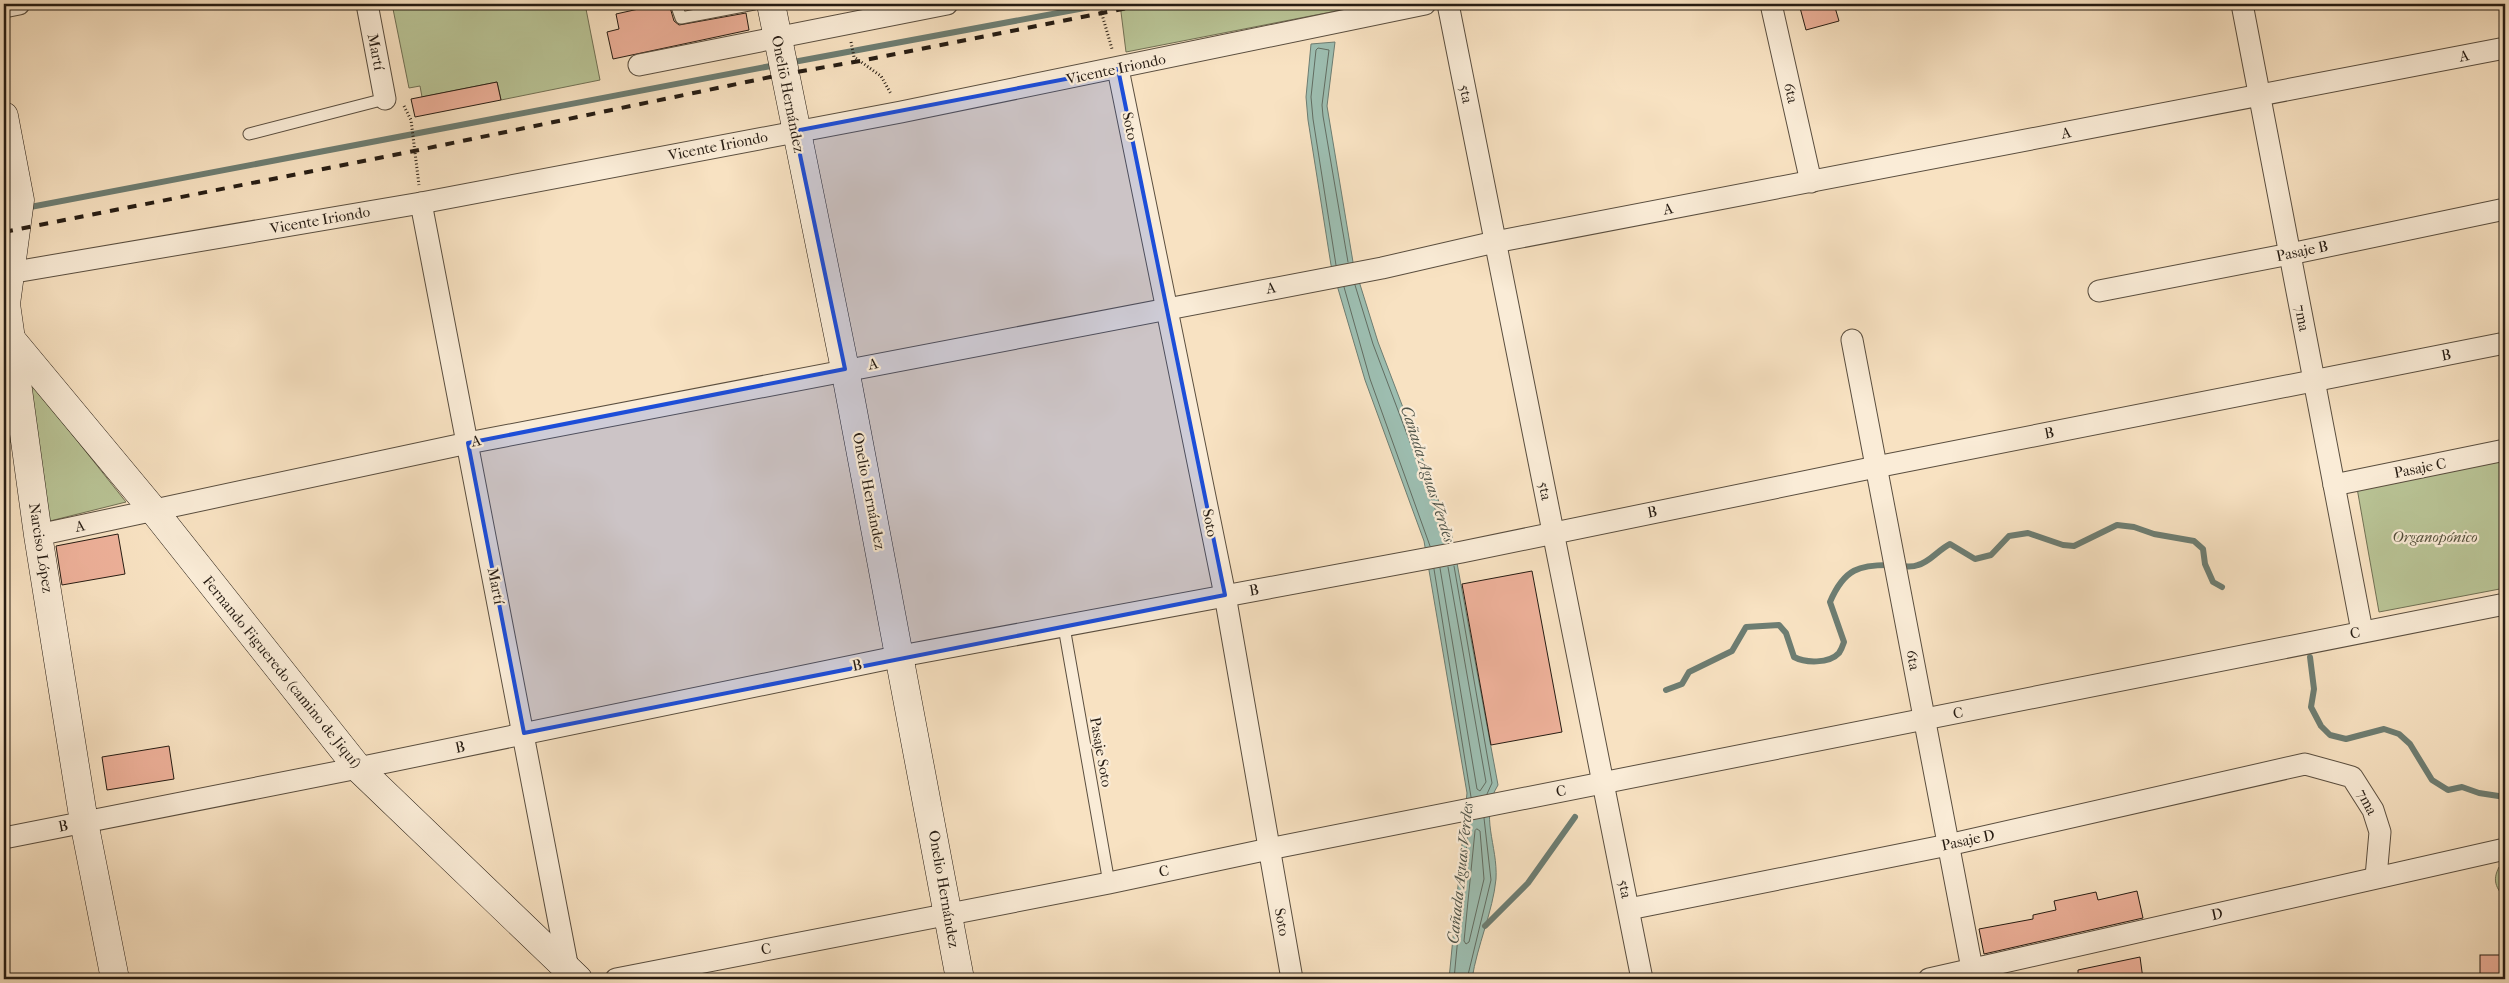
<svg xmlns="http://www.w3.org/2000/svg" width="2509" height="983" viewBox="0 0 2509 983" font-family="'IM FELL French Canon',serif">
<rect width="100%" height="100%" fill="#f8e2c2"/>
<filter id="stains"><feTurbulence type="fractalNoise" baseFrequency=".004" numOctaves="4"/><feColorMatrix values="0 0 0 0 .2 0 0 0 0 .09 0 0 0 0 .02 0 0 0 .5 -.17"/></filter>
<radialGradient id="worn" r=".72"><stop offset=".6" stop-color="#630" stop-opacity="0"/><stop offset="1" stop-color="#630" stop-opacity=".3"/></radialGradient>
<g fill="#b9c496" stroke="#707054">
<path d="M392 4H585L600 80 501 100 497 82 422 97 420 86 409 88Z"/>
<path d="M1120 4H1372L1126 52Z"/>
<path d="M28 379 126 502 46 522Z"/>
<path d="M4 396 11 442 4 444Z"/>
<path d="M2504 461 2505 588 2379 612 2357 488Z"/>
<path d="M2505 866V899C2496 887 2492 881 2499 867Z"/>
</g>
<path fill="#9dbeb1" stroke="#6d7d72" d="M1335 42 1327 106 1353 262 1378 342 1452 536 1498 785C1479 816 1498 845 1496 879 1493 911 1477 946 1472 979H1449L1467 793 1424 541 1365 380 1331 265 1308 120 1306 97 1311 44Z"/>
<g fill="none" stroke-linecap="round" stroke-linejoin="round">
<g stroke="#626d62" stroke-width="1">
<path d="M1336 265 1313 119 1311 97 1316 50 1318 48 1329 50 1322 105 1323 116 1348 262"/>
<path d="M1355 285 1373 344 1448 543"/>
<path d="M1344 287 1370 379 1430 546"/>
<path d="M1454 566 1492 783 1487 794"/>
<path d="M1440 568 1477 789 1480 791 1486 782 1448 567"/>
<path d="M1434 569 1471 797"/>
<path d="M1477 829 1480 831 1484 879 1469 942 1466 944 1464 941 1475 831Z"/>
<path d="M1454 979 1469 821"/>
<path d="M1467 979 1491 880 1484 818"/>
</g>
<g stroke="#6d7d72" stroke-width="6">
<path d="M788 63 1106 4"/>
<path d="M25 208 776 65"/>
<path d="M2310 657 2314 689 2311 707 2321 726 2330 735 2346 739 2384 729 2399 734 2410 744 2432 780 2448 790 2462 787 2479 793 2505 797"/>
<path d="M1666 690 1682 684 1689 672 1732 651 1746 627 1779 625 1786 633 1794 657C1805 663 1829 664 1839 653 1841 650 1843 645 1844 642L1830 602C1844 569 1859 564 1894 565 1901 566 1911 568 1918 565 1930 562 1938 550 1950 544L1975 559 1991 555 2009 536 2028 533 2063 545 2074 546 2117 525 2134 527 2154 534 2194 541 2203 549 2205 564 2213 582 2222 587"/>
<path d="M1485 926 1528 883 1575 817"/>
</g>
</g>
<g fill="#eeb19a" stroke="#261c13">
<path d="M642 4H669L674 21 679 25 746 13 749 30 613 59 607 32 619 29 616 14 643 8Z"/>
<path d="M684 4H707V5L686 9Z"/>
<path d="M1799 4H1834L1839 21 1806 30Z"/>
<path d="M497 82 501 100 415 117 411 99Z"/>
<path d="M118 534 125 574 62 585 56 546Z"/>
<path d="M1532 571 1562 732 1491 745 1462 584Z"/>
<path d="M169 746 174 779 107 790 102 757Z"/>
<path d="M2137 891 2143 918 1984 954 1979 929 2033 919V915L2056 910 2054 901 2096 892 2098 900Z"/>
<rect x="2480" y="955" width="25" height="24"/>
<path d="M2140 957 2143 979H2078V970Z"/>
</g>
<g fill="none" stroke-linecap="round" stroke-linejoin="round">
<defs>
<g id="lane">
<path d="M676 4 681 18 754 4"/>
<path d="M249 134 385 99"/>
<path d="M1064 627 1109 883"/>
</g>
<g id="street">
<path d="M367 4 385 99"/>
<path d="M1448 4 1642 979"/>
<path d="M1771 4 1811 182"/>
<path d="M2242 4 2362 631"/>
<path d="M4 7 19 4"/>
<path d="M639 65 947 4"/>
<path d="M1118 69 1225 595 1292 979"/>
<path d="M421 203 568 969"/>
<path d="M9 273 421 203 901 112 1425 4"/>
<path d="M2099 291 2290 254 2505 209"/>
<path d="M1852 340 1974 979"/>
<path d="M2334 485 2505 450"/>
<path d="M38 535 468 443 1382 268 1495 242 2505 48"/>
<path d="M4 838 358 768 901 656 1462 552 1876 467 2505 343"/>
<path d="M1629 909 1948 845 2305 764 2352 777 2373 810 2380 832 2376 877"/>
<path d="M616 979 1109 883 1269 849 2505 604"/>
<path d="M1929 979 2505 849"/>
</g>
<g id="secondary">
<path d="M771 4 845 369 960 979"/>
<path d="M4 116 20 200 6 304 11 339 38 535 84 822 115 979"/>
<path d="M11 339 154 511 358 768 578 979"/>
</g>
</defs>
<use href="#lane" stroke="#5a4e3f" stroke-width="13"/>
<use href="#street" stroke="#5a4e3f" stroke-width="23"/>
<use href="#secondary" stroke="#261c13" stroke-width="29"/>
<g stroke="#261c13" stroke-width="3" stroke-dasharray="1 2.5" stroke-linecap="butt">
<path d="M1099 4 1112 49"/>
<path d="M851 42 854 57 881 76 891 94"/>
<path d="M404 106 411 120 419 185"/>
</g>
<use href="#lane" stroke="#faecd7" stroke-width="11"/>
<use href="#street" stroke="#faecd7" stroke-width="21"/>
<use href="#secondary" stroke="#faecd7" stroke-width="28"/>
<path stroke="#261c13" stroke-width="4" stroke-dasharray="9 9" stroke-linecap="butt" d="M4 232 414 151 785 74 860 61 1148 4"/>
</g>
<path fill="#1d4ed8" fill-opacity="0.2" stroke="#1d4ed8" stroke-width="4" stroke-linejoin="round" d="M1118 69 1225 595 524 733 468 443 845 369 795 131Z"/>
<g text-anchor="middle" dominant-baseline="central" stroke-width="4.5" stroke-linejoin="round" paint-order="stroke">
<g font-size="15" fill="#261c13" stroke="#faecd7">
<text transform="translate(376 52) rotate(79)">Martí</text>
<text transform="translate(2464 56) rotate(-11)">A</text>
<text transform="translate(1116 69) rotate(-12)">Vicente Iriondo</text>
<text transform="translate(1791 93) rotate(77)">6ta</text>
<text transform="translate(788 94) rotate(79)">Onelio Hernández</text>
<text transform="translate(1466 94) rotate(79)">5ta</text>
<text transform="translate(1130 126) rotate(78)">Soto</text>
<text transform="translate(2066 133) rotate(-11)">A</text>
<text transform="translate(718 146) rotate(-11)">Vicente Iriondo</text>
<text transform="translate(1668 209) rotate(-11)">A</text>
<text transform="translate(320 220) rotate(-10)">Vicente Iriondo</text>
<text transform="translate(2302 251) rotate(-12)">Pasaje B</text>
<text transform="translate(1271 288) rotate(-10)">A</text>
<text transform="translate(2302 318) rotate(79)">7ma</text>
<text transform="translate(2446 355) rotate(-11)">B</text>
<text transform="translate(873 364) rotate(-11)">A</text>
<text transform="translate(2049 433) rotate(-11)">B</text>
<text transform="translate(476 441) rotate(-11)">A</text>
<text transform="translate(2420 468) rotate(-11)">Pasaje C</text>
<text transform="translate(869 491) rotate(79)">Onelio Hernández</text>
<text transform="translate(1545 491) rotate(79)">5ta</text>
<text transform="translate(1652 512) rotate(-11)">B</text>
<text transform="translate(1210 523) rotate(79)">Soto</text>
<text transform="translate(80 526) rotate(-12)">A</text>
<text transform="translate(41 548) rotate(81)">Narciso López</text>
<text transform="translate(496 586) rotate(79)">Martí</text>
<text transform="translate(1254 590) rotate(-10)">B</text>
<text transform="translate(2355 633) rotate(-11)">C</text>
<text transform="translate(1913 660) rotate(79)">6ta</text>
<text transform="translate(857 665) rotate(-12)">B</text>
<text transform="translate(282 672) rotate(51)">Fernando Figueredo (camino de Jiquí)</text>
<text transform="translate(1958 713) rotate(-11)">C</text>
<text transform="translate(460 747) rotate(-12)">B</text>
<text transform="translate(1101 752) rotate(80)">Pasaje Soto</text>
<text transform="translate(1561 791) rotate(-11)">C</text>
<text transform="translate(2367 802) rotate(62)">7ma</text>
<text transform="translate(63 826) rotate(-11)">B</text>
<text transform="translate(1968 840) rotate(-12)">Pasaje D</text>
<text transform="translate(1164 871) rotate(-12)">C</text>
<text transform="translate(944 889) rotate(80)">Onelio Hernández</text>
<text transform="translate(1625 889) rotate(79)">5ta</text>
<text transform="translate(2217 914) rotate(-13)">D</text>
<text transform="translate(1282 922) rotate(80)">Soto</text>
<text transform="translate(766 949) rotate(-11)">C</text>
</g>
<g font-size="15" font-style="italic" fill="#524e3a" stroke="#faecd7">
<text x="2435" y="537">Organopónico</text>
</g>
<g font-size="16" font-style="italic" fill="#50554a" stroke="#faecd7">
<text transform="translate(1428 474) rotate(72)">Cañada Aguas Verdes</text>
<text transform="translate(1460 873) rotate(-84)">Cañada Aguas Verdes</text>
</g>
</g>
<rect width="2509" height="983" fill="none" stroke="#f8e2c2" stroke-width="20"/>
<rect x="5" y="5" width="2499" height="973" fill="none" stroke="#261c13" stroke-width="2.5"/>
<rect x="10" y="10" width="2489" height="963" fill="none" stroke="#261c13"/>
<rect width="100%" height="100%" filter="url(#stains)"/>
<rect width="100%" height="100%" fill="url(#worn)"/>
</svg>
